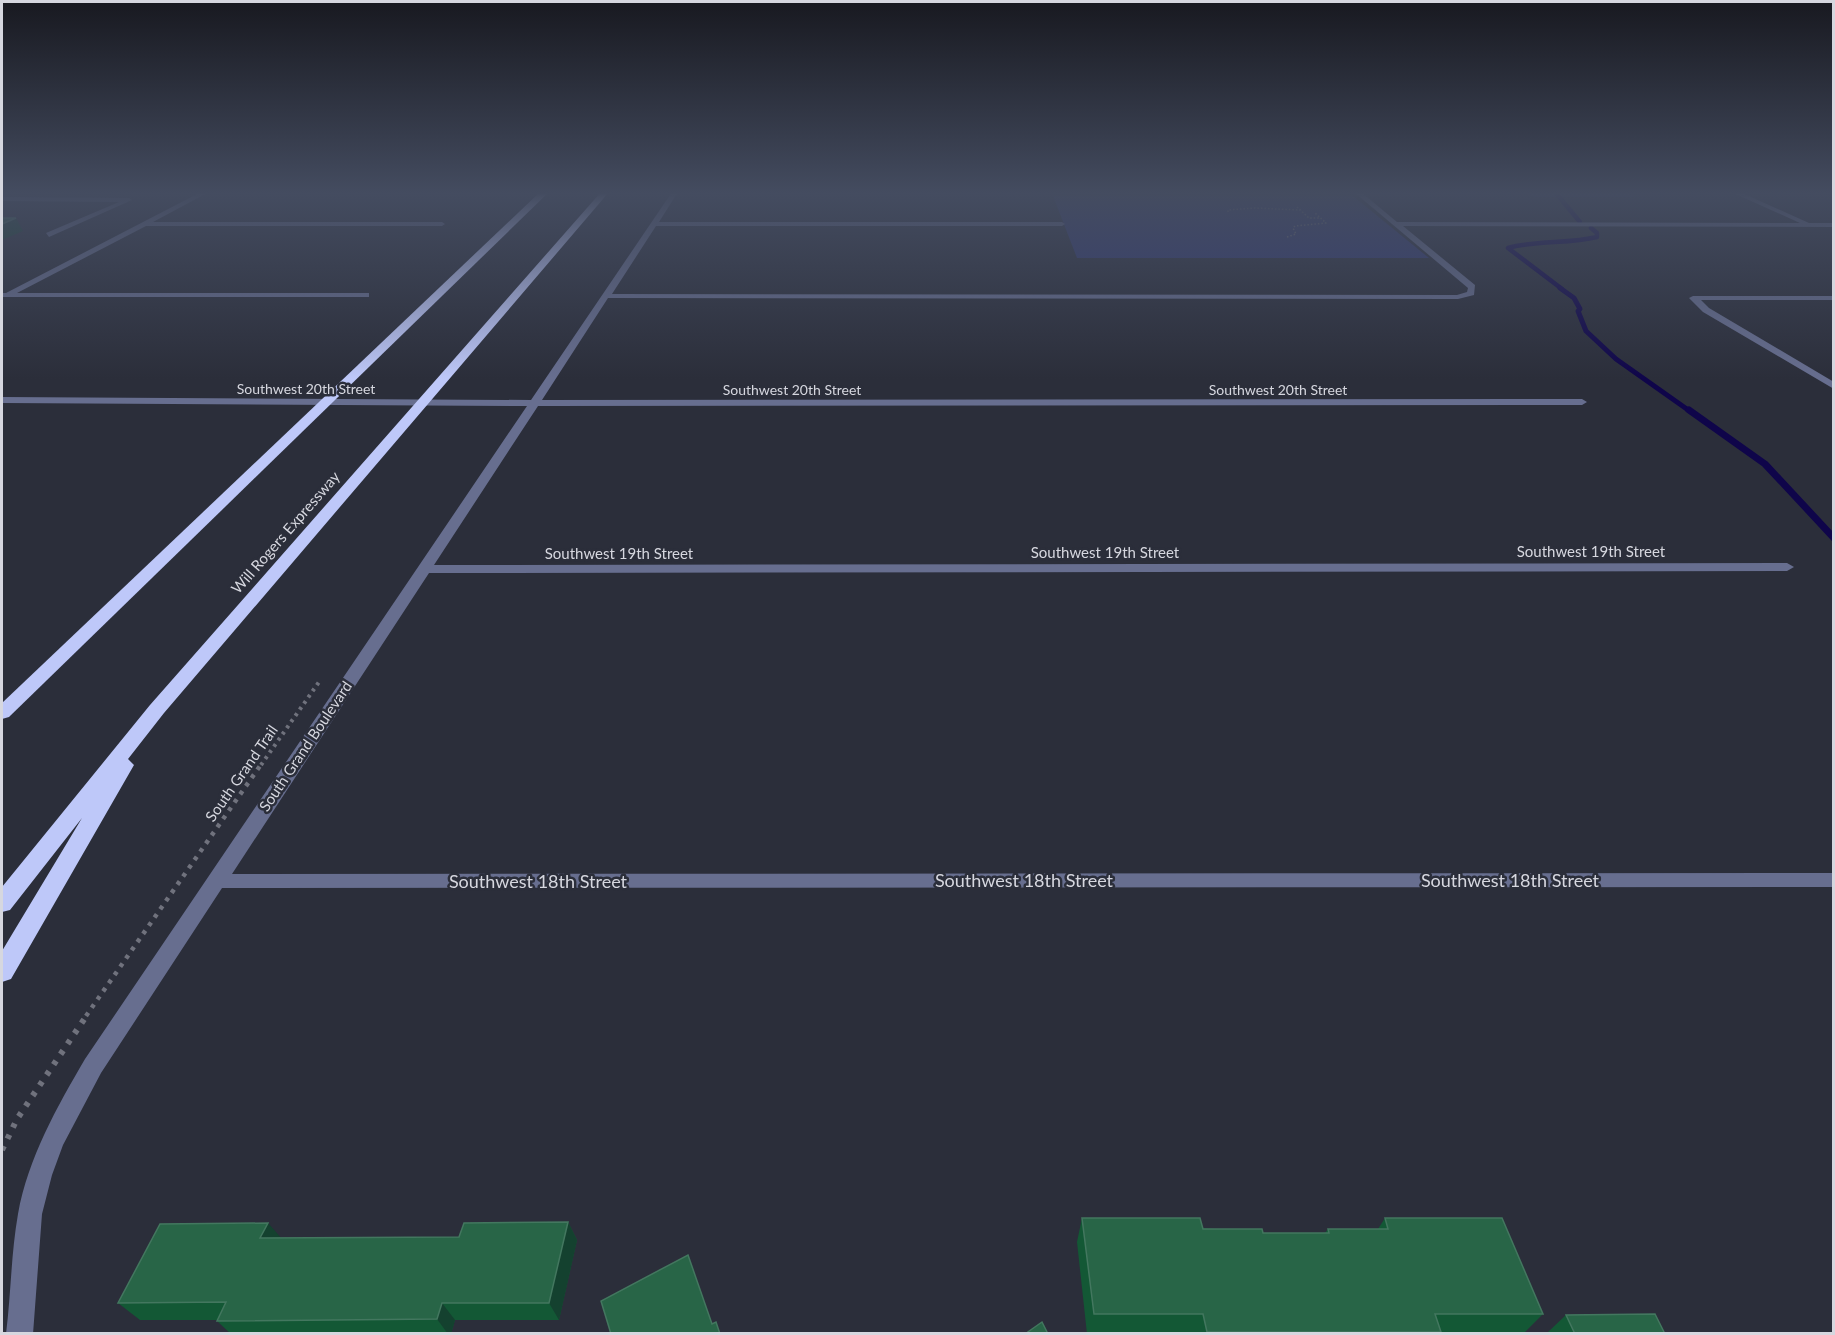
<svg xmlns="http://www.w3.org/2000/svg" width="1835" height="1335" viewBox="0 0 1835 1335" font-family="Lato,sans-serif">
<rect width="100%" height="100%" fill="#2b2e3a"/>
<g fill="#313873">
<path d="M1525 192H1625L1635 197H1534Z"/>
<path d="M1053 196H1353L1429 258H1077Z"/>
</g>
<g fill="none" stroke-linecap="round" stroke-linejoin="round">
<g stroke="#0f054a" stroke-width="4.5">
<path d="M1555 192 1580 222"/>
<path d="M1562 289 1508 248C1537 240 1568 244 1597 237V233L1591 228"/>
</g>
<path stroke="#0f054a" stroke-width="5" d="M1560 288 1574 298 1580 309 1578 311 1586 331 1616 359 1691 412"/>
<path stroke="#0f054a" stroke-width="7" d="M1689 410 1765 464 1834 538"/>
<g stroke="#70727d" stroke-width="1.5" stroke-dasharray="1.5 2" stroke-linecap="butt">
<path d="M1297 207 1309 218H1320"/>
<path d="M1228 212V210L1254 208 1300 210"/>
<path d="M1287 237 1296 234 1293 228 1295 226 1326 223 1314 212"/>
</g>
<path stroke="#70727d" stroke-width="4" stroke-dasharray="3 4.5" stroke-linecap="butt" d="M261 765 319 682"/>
<path stroke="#70727d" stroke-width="4.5" stroke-dasharray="4 6" stroke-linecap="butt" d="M86 1016 262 763"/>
<path stroke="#70727d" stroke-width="6" stroke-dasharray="4.5 8" stroke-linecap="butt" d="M2 1150 17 1119 87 1015"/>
<g fill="#676e8f" fill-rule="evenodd">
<path d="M201 192H209L153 222H442L445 224 442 226H146L17 293H369V297H2V293H6Z"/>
<path d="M672 192H678L659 222H1062L1065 224 1062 226H656L612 294 1457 295 1467 292 1468 288 1354 192H1361L1397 222 1800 223 1731 192H1740L1809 223H1834V227L1403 226 1475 285 1474 295 1458 299 608 298 542 400 1582 399 1587 402 1582 405 538 406 434 565 1787 563 1794 567 1787 571 429 573 232 874 1834 873V887L222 888 101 1073 63 1145 52 1175 42 1214 33 1334H6C11 1294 11 1254 18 1214 28 1158 57 1107 85 1059L527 406 2 403V397L531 400Z"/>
<path d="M2 197 129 198 132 200 49 237 46 233 119 202 2 201Z"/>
<path d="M1693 296H1834V300H1701L1709 308 1834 382V389L1703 312 1689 298Z"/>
</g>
<g fill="#bec8f9" fill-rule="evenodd">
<path d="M540 192H549L9 717 2 719V703Z"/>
<path d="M601 192H609L164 713 128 759 134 765 11 979 2 982V951L82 818 10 910 2 912V887L150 705Z"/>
</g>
</g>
<g fill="#135835">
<path d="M1082 1218 1263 1233H1325L1328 1229H1378L1385 1218 1543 1314 1523 1334H1087L1077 1242Z"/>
<path d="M568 1222 577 1240 559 1320H455L451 1334H231L217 1321 218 1320H140L118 1303 281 1238 459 1237Z"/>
<path d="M1566 1315 1665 1334H1549L1548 1332Z"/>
</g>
<g fill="#14412f">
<path d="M16 218 23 231 2 240V224Z"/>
<path d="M568 1222 577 1240 559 1320 549 1303Z"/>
<path d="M268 1223 284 1241 260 1238Z"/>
<path d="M442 1303 455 1320 451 1334H448L437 1319Z"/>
</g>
<g fill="#286547" stroke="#43775f" stroke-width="1.5">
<path d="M2 218H16L2 224Z"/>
<path d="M1082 1218H1200L1203 1229H1262L1263 1233H1329L1328 1229H1388L1385 1218H1502L1543 1314H1435L1441 1332H1207L1203 1314H1094Z"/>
<path d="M568 1222 549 1303H442L437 1319 217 1321 226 1302 118 1303 160 1224 268 1223 260 1238 459 1237 464 1223Z"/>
<path d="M688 1255 712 1324 716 1322 720 1334H611L601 1301Z"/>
<path d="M1655 1314 1665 1334H1575L1566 1315Z"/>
<path d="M1042 1322 1048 1334H1025Z"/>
</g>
<linearGradient id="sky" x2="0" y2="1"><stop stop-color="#181920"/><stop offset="0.51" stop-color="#444c60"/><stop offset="1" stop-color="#444c60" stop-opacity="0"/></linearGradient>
<rect width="1835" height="379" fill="url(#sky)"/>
<g text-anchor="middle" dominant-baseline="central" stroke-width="5" stroke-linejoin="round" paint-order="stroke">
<g font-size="14" fill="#d6d7df" stroke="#2b2e3a">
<text x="306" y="388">Southwest 20th Street</text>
<text x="792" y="389">Southwest 20th Street</text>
<text x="1278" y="389">Southwest 20th Street</text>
</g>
<g font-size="15" fill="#d6d7df" stroke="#2b2e3a">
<text transform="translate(285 532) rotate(-49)">Will Rogers Expressway</text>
<text x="1591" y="551">Southwest 19th Street</text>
<text x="1105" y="552">Southwest 19th Street</text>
<text x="619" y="553">Southwest 19th Street</text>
<text transform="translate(305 746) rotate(-56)">South Grand Boulevard</text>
<text transform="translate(241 773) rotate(-55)">South Grand Trail</text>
</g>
<g font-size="18" fill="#d6d7df" stroke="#2b2e3a">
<text x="1024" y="880">Southwest 18th Street</text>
<text x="1510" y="880">Southwest 18th Street</text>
<text x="538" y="881">Southwest 18th Street</text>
</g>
</g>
<rect width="1835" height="1335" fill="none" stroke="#d6d7df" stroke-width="6"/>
</svg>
